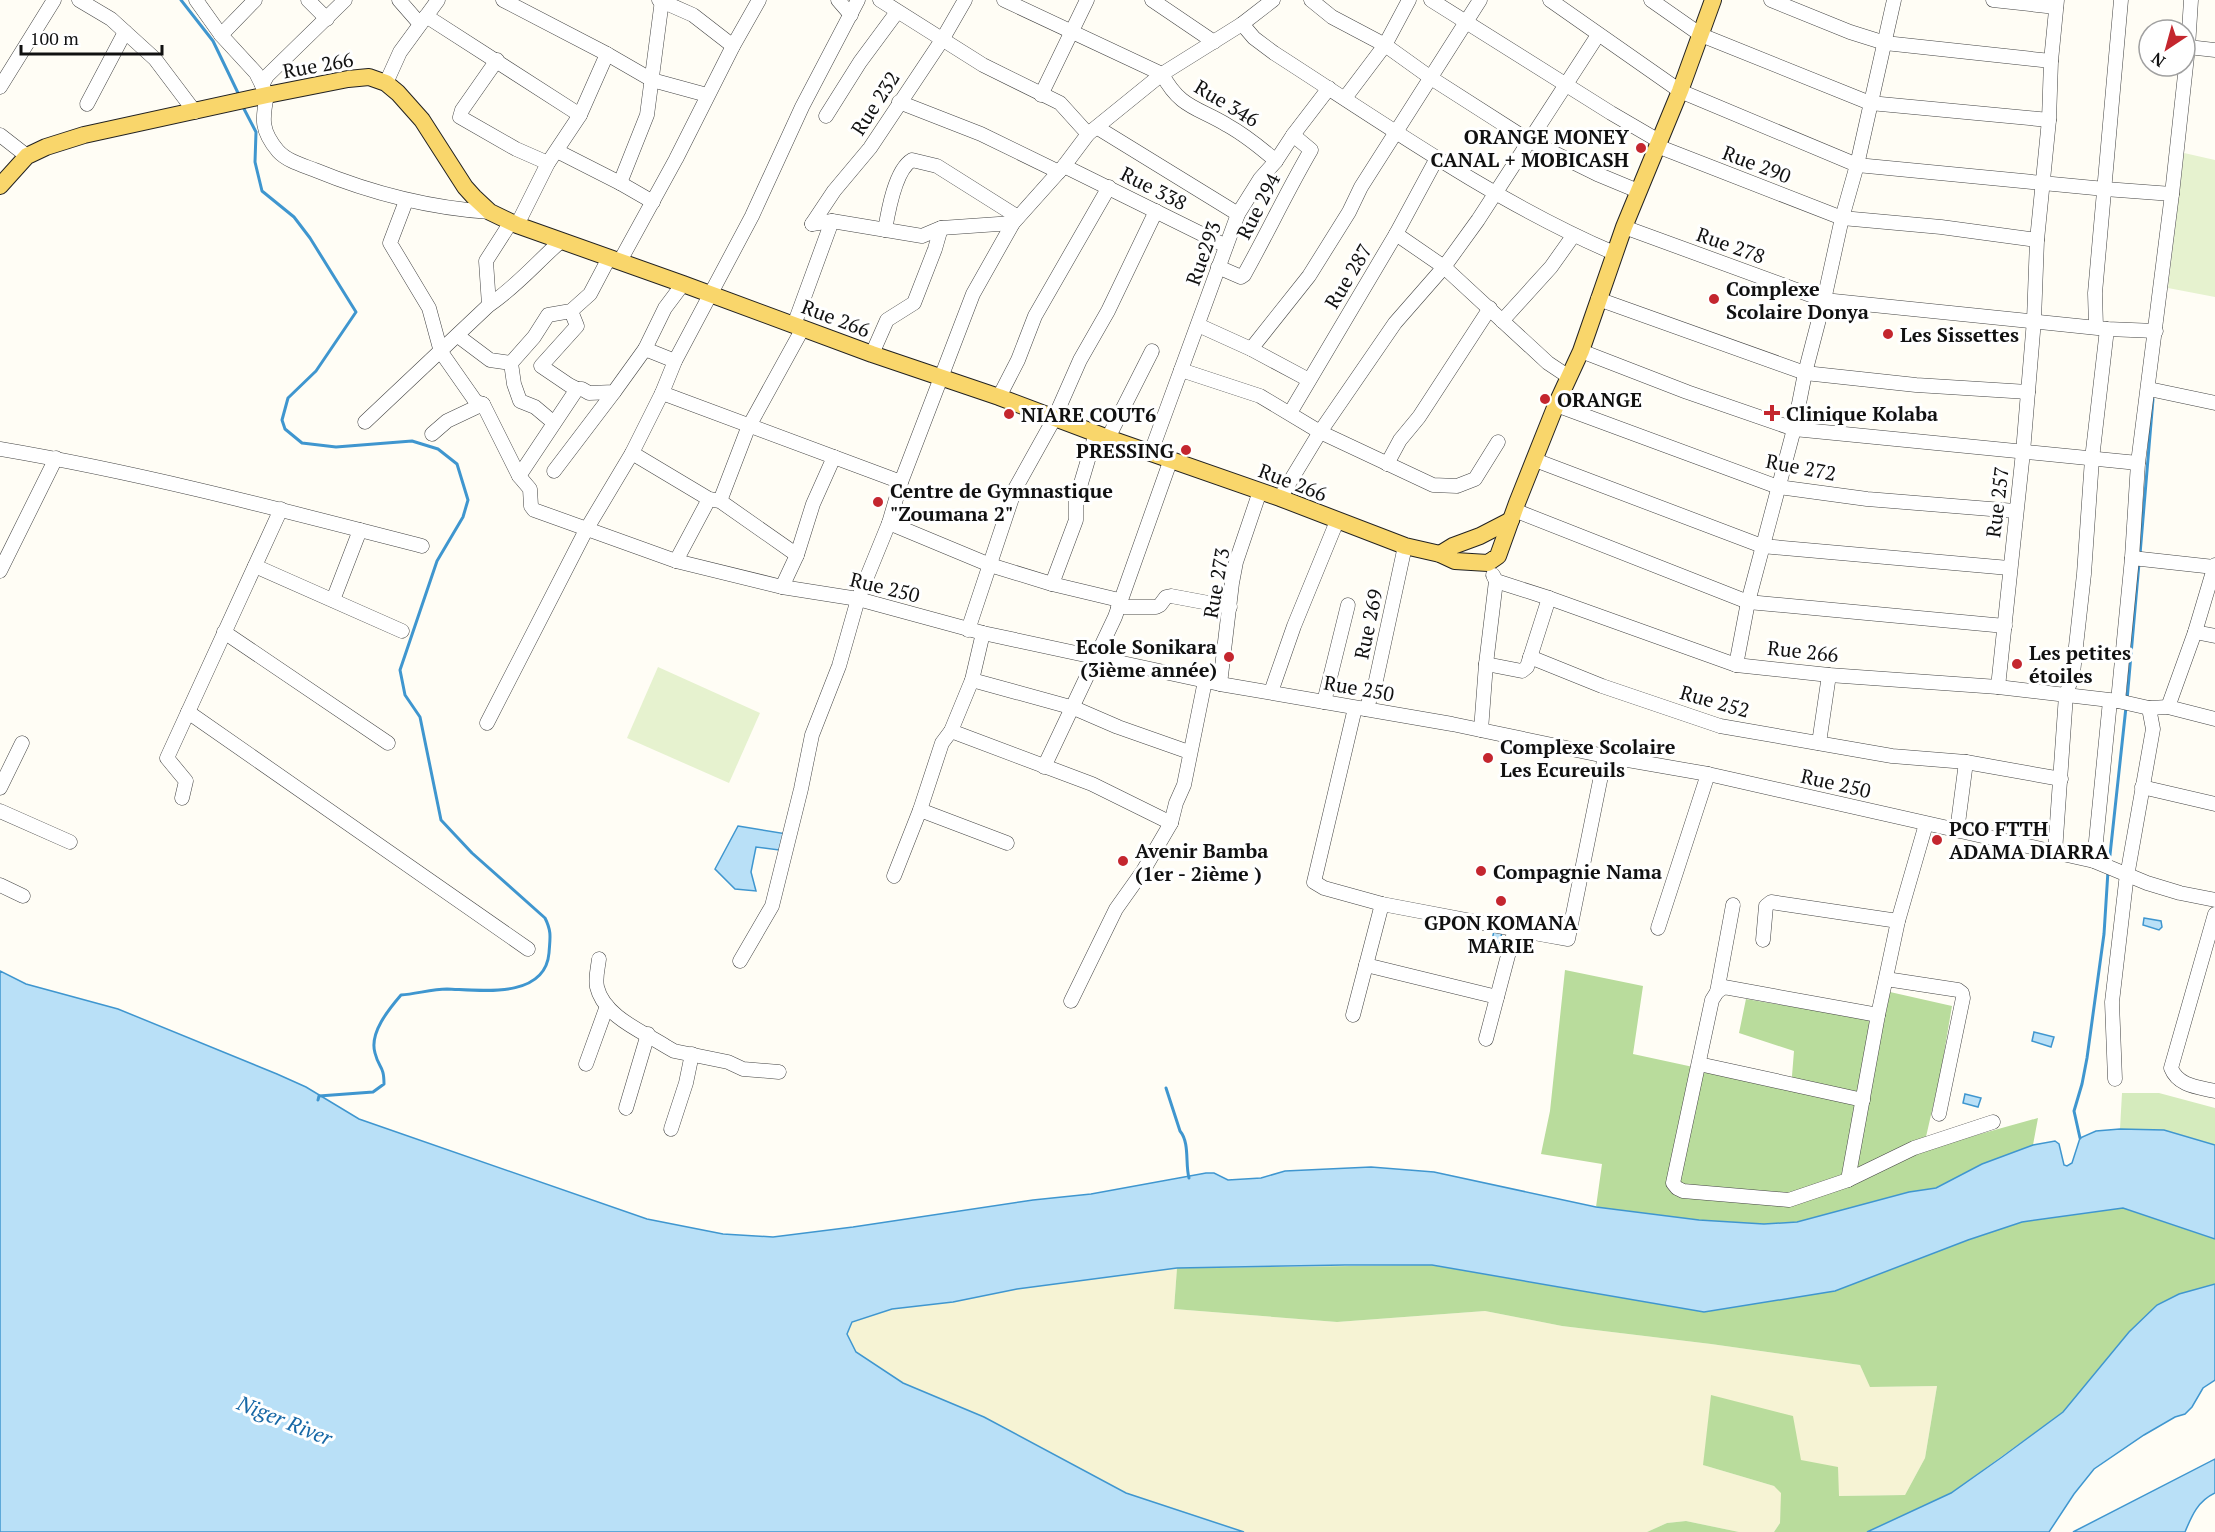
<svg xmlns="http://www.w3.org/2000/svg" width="2215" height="1532" viewBox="0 0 2215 1532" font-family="'PT Serif',serif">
<rect width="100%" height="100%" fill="#fffdf5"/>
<path fill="#f6f3d4" d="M1177 1268 1174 1309 1337 1322 1485 1311 1562 1326 1711 1344 1860 1365 1871 1387 1937 1386 1925 1458 1905 1495 1838 1496 1703 1465 1774 1486 1782 1493 1780 1523 1774 1532H1739L1686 1521 1667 1523 1647 1532H1244L1126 1493 984 1417 903 1383 856 1352 847 1334 852 1322 892 1309 953 1302 1017 1289Z"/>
<path fill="#d5ebbd" d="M2122 1093H2159L2215 1108V1145L2164 1130 2120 1129Z"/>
<g fill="#b9dc9c">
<path d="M1565 970 1643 986 1633 1054 1791 1088 1794 1051 1739 1033 1746 999 1884 1022 1890 992 1952 1006 1941 1071 1923 1150 2038 1118 2033 1145 1982 1164 1936 1188 1909 1192 1797 1222 1764 1224 1699 1220 1596 1207 1602 1164 1541 1154 1550 1111Z"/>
<path d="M2123 1208 2215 1239V1284L2157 1305 2129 1332 2063 1412 1951 1493 1867 1532H1774L1780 1523 1781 1493 1774 1486 1703 1465 1711 1395 1793 1416 1801 1460 1838 1467 1839 1496 1905 1495 1925 1458 1937 1386 1870 1387 1860 1365 1711 1344 1562 1326 1485 1311 1337 1322 1174 1309 1177 1268 1432 1265 1704 1312 1968 1240 2022 1222Z"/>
<path d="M1686 1521 1739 1532H1647L1667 1523Z"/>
</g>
<g fill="#e6f2cf">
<path d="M2184 153 2215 160V297L2168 288Z"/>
<path d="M658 667 760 713 729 783 627 738Z"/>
</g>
<g fill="#b9e0f7" stroke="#3f96cf" stroke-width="1.5">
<path d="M738 826 787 834 779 850 756 847 751 872 756 891 735 889 715 869Z"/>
<path d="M2144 918 2161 921 2162 927 2159 930 2143 925Z"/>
<path d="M1494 931 1502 932 1497 955 1489 953Z"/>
<path d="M0 971 26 984 118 1009 277 1074 306 1087 359 1119 647 1219 723 1234 773 1237 853 1227 1033 1200 1091 1194 1206 1173H1214L1228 1180 1261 1178 1285 1171 1371 1167 1434 1172 1596 1207 1699 1220 1764 1224 1797 1222 1909 1192 1936 1188 1982 1164 2033 1145 2055 1141 2059 1144 2064 1165 2067 1166 2072 1163 2080 1138 2096 1131 2120 1129 2164 1130 2215 1145V1239L2123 1208 2022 1222 1968 1240 1835 1291 1704 1312 1432 1265H1345L1177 1268 1017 1289 953 1302 892 1309 852 1322 847 1334 856 1352 903 1383 984 1417 1126 1493 1244 1532H0Z"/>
<path d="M2034 1032 2054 1037 2051 1047 2032 1041Z"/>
<path d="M1965 1094 1981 1098 1978 1107 1963 1103Z"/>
<path d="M2215 1284V1380L2203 1388 2192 1407 2185 1414 2175 1417 2144 1435 2094 1469 2074 1494 2049 1532H1867L1951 1493 2002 1457 2063 1412 2129 1332 2157 1305 2179 1294Z"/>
<path d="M2215 1459V1493C2198 1501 2192 1515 2185 1532H2073Z"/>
</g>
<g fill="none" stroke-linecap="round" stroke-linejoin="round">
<g stroke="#3f96cf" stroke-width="3">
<path d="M181 0 213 41 239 95"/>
<path d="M243 107 256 132 255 162 262 191 294 217 310 238 356 312 316 371 288 398 282 420 285 429 302 443 336 447 412 441 438 449 457 464 468 500 463 517 437 561 400 670 405 695 420 717 441 820 472 853 545 918C552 932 550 938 549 953 545 1000 478 990 447 989 432 989 416 994 401 995 389 1009 369 1033 375 1053 379 1069 384 1065 384 1084L373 1092 319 1096 318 1100"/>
<path d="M2140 554 2153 399"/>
<path d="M2127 700 2139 563"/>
<path d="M2109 864 2126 707"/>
<path d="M1166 1088 1180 1131C1190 1143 1185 1164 1189 1178"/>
<path d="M2080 1138 2074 1111 2082 1084 2087 1058 2104 934 2108 871"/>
</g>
<defs>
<g id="minor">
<path d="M79 0 111 19 155 59 195 112"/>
<path d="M196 0 221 35"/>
<path d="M255 0 221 35 256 73 262 85"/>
<path d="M308 0 327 19"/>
<path d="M345 0 267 76 262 85 267 95C262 119 261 131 278 151 287 161 302 165 315 170 371 193 429 208 490 212"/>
<path d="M399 0 420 24"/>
<path d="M503 0 607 54 652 80 707 95"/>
<path d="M659 0 693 15 733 46"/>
<path d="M838 0 851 15"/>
<path d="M880 0 983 65 1060 103 1088 134"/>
<path d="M1004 0 1162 74C1180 108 1197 107 1227 125 1245 135 1261 148 1276 161"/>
<path d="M1152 0 1214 42"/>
<path d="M1311 0 1332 17 1385 45 1431 78 1528 140 1597 174 1638 191"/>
<path d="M1431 0 1611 113 1659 141"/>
<path d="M1550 0 1680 91 1857 165 2105 189 2172 194"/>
<path d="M1651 0 1701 35 1870 103 2049 120"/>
<path d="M1771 0 1850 32 1885 43 2051 61"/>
<path d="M1993 0 2056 7"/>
<path d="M426 16 580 115"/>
<path d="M1242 24 1254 38 1274 53C1383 123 1495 202 1614 253"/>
<path d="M2188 47 2215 50"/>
<path d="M497 60 462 110 460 117 516 149 548 163"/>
<path d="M386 83 400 52 438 0"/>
<path d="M0 87 54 0"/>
<path d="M1041 95 1087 0"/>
<path d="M1345 98 1385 45 1409 0"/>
<path d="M899 102 981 134 1059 172"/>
<path d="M87 104 125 32"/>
<path d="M826 116 860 62 897 12"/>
<path d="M1098 128 1238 214"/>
<path d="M0 135 27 156"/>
<path d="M1657 146 1842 218 1941 227 2037 240"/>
<path d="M557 151 620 183"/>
<path d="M1064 166 1226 246"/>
<path d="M406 201 390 243 429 308 441 352 476 402 483 404 519 476 530 489 531 506 534 510 676 561 782 587 858 599 983 633 1220 684 1452 724 1605 756 1708 774 2094 861 2147 883 2180 893 2215 900"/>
<path d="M653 202 620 183 647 115 662 0"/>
<path d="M812 224 834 191 870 148 942 40 965 0"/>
<path d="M812 224 832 221 922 236 941 228 1013 223"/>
<path d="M517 225 548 163 580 115 607 54"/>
<path d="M1624 227 1824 300 2107 329 2156 331"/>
<path d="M885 230C888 212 895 170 912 160L937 166 1018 217"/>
<path d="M1396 234 1444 267 1548 363 1569 377"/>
<path d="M620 261 676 159 733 46 759 0"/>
<path d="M1218 267 1241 277 1244 275C1267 234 1287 191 1311 150L1293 135"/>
<path d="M1598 299 1805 373 1916 385 2028 392"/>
<path d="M489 305 486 261 511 222"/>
<path d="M571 311 577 326 541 366 569 385 577 389"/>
<path d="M1502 321 1551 267 1573 236"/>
<path d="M794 325 832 221"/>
<path d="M1198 325 1251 349 1309 380"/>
<path d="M2096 327 2095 293 2121 0"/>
<path d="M458 336 490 360 511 363"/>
<path d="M645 349 665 308 683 284"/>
<path d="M1251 349 1309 276 1349 212 1361 187 1480 0"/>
<path d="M1581 351 1687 392 1794 429 2138 463"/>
<path d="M872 354 887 320 914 303 935 249 941 228"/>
<path d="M1181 370 1260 396 1320 432 1433 485 1457 486 1475 479 1498 442"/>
<path d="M2149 389 2215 403"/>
<path d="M662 393 901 482"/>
<path d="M999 397 1018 360 1035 316 1109 187"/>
<path d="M1556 405 1778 487 1867 499 2015 511"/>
<path d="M1290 413 1396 234 1437 158"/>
<path d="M365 422 489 305C516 287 537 262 561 241"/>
<path d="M554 423 535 407 520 401 514 384 511 363 534 337 548 315 571 311 590 294 609 258"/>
<path d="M432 434 447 421 483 404"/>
<path d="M1108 438 1152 351"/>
<path d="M0 449C142 473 282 510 422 546"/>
<path d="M1151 452 1238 214 1260 179 1276 161 1293 135 1329 88"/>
<path d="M632 453 709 499 720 501 797 555 813 504 834 457"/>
<path d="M1535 460 1762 546 2009 568"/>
<path d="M1387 464 1400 440 1419 417 1490 308"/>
<path d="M554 471 614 392"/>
<path d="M519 476 577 389H582L589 393 614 392 645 349 675 361"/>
<path d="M1280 498 1320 432 1395 323 1444 267 1478 220 1598 35"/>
<path d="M720 501 748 428 803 328"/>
<path d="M1514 510 1748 602 2005 626"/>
<path d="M889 523 990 565 1052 584 1119 600"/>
<path d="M2132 558 2214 567"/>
<path d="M676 561 709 499"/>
<path d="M255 566 402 631"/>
<path d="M0 571 56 458"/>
<path d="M1496 581 1549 598 1736 665 1829 675 1998 687 2118 701 2149 708 2168 707 2215 719"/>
<path d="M1052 584 1076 520V500L1096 433"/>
<path d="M782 587 797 555"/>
<path d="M333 600 360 530"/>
<path d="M1118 607H1156L1160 605 1166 597 1171 596 1230 607"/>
<path d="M968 630 1015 489 1054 419 1080 360 1108 311 1156 211"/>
<path d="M224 632 388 743"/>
<path d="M2195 632 2215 636"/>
<path d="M1530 657 1602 686 1720 726 1892 756 1966 762 2061 779"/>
<path d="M1486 664 1522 671 1527 667 1549 598"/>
<path d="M1736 665 1748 602 1794 429 1805 373 1824 300 1842 218 1857 165 1894 0"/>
<path d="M972 680 1074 708 1118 727 1189 752"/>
<path d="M1220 684 1232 583 1236 562 1260 491"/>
<path d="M1998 687 2023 452 2034 320 2037 240 2049 120 2051 61 2057 0"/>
<path d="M1271 692 1294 626 1337 521"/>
<path d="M2118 701 2132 558 2138 463 2172 194 2188 47 2191 0"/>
<path d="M1324 702 1348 605"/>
<path d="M2168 707 2195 632 2215 565"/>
<path d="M1355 708 1314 882 1324 888 1382 904 1545 935 1568 939 1605 756"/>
<path d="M1366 709 1375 685 1405 546"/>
<path d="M188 712 528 949"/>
<path d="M487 723 586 530 632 453 662 393 675 361 752 216 802 107 858 0"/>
<path d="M1481 730 1486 664 1496 581 1493 575"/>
<path d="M951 731 1092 784 1171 823"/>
<path d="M1819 743 1829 675"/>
<path d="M1044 767 1115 617 1171 459"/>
<path d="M2142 787 2215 804"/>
<path d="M0 788 22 743"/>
<path d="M182 798 186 781 167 758 281 509"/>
<path d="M920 810 1007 843"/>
<path d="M0 811 70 842"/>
<path d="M1957 831 1966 762"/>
<path d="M2055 852 2066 695 2073 673 2084 574 2092 459 2107 329"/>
<path d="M2094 861 2110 701"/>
<path d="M894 876 920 810 942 743 951 731 972 680 983 633"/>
<path d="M0 885 23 896"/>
<path d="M2215 914 2171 1068C2178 1086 2198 1087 2215 1091"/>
<path d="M1658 928 1708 774"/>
<path d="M1763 940 1766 906 1771 902 1898 921"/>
<path d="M599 959C598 968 595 978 597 987 604 1017 644 1032 667 1047L674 1051 728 1062 743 1069 779 1072"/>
<path d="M740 961 772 906 801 789 812 735 839 666 858 599 889 523 901 482 973 294 1013 223 1064 166 1088 134 1162 74 1242 24 1273 0"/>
<path d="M1366 965 1497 997"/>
<path d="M1886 979 1958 990 1962 993 1963 998 1939 1114"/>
<path d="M1717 992 1733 905"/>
<path d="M1071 1001 1116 909 1143 871 1171 823 1176 803 1184 785 1205 681"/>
<path d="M1353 1015 1382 904"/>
<path d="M1878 1015 1724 987 1717 992 1712 1000 1673 1183 1677 1188 1683 1191 1789 1200 1848 1180 1914 1148 1993 1122"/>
<path d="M1486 1039 1515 929"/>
<path d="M586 1064 607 1006"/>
<path d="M1699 1064 1863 1100"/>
<path d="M2115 1079 2112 1002 2126 882 2153 729 2149 708"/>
<path d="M626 1108 648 1034"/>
<path d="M671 1129 686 1083 692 1054"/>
<path d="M1848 1180 1878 1015 1898 921 1926 824"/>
</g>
<g id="major">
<path d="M0 186 27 156 46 147 84 135 267 95 348 79 369 77 386 83 398 93 422 120 465 187 474 197 490 212 517 225 683 284 872 354 999 397 1108 438 1280 498 1405 546 1440 554 1455 561 1488 563 1498 556 1517 503 1556 405 1581 351 1624 227 1680 91 1713 0"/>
<path d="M1440 554 1453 546 1480 536 1511 520"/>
</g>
</defs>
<use href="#minor" stroke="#444" stroke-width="15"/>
<use href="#major" stroke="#222" stroke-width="18"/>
<use href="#minor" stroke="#fff" stroke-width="14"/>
<use href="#major" stroke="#f9d66b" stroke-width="16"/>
</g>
<g fill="#c4262e" stroke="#fff" stroke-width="2">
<circle cx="1641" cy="148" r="6"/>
<circle cx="1714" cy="299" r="6"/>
<circle cx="1888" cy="334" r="6"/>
<circle cx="1545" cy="399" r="6"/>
<path d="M1769 404h6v6h6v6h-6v6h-6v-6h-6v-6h6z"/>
<circle cx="1009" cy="414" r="6"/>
<circle cx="1186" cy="450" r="6"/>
<circle cx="878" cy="502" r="6"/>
<circle cx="1229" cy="657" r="6"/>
<circle cx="2017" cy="664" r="6"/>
<circle cx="1488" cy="758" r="6"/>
<circle cx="1937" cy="840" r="6"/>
<circle cx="1123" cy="861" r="6"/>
<circle cx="1481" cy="871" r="6"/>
<circle cx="1501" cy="901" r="6"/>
</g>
<g text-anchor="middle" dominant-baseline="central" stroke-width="6" stroke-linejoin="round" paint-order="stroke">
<g font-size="20" fill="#111" stroke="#fff">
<text transform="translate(318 65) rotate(-10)">Rue 266</text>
<text transform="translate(875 103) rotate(-57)">Rue 232</text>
<text transform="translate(1227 103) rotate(31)">Rue 346</text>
<text transform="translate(1757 164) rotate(21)">Rue 290</text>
<text transform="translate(1154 188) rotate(27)">Rue 338</text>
<text transform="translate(1258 206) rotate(-63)">Rue 294</text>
<text transform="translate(1731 245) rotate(20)">Rue 278</text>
<text transform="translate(1203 253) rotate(-70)">Rue293</text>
<text transform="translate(1348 276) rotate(-59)">Rue 287</text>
<text transform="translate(836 318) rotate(21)">Rue 266</text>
<text transform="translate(1801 467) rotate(11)">Rue 272</text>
<text transform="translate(1293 482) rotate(21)">Rue 266</text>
<text transform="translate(1997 502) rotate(-83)">Rue 257</text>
<text transform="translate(1216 583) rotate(-80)">Rue 273</text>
<text transform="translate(885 587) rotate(14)">Rue 250</text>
<text transform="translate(1368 624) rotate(-78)">Rue 269</text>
<text transform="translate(1803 651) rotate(6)">Rue 266</text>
<text transform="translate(1359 688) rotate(10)">Rue 250</text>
<text transform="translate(1715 701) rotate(16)">Rue 252</text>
<text transform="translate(1836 783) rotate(13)">Rue 250</text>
</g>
<g font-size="20" font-weight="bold" fill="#111" stroke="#fff" text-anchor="start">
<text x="1629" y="136" text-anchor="end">ORANGE MONEY<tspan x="1629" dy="23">CANAL + MOBICASH</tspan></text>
<text x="1726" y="288">Complexe<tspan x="1726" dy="23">Scolaire Donya</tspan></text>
<text x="1900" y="334">Les Sissettes</text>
<text x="1557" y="399">ORANGE</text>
<text x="1786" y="413">Clinique Kolaba</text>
<text x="1021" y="414">NIARE COUT6</text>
<text x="1174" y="450" text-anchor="end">PRESSING</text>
<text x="890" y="490">Centre de Gymnastique<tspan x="890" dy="23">"Zoumana 2"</tspan></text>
<text x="1217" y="646" text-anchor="end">Ecole Sonikara<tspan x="1217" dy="23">(3ième année)</tspan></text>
<text x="2029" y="652">Les petites<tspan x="2029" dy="23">étoiles</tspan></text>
<text x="1500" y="746">Complexe Scolaire<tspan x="1500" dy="23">Les Ecureuils</tspan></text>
<text x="1949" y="828">PCO FTTH<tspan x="1949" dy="23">ADAMA DIARRA</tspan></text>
<text x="1135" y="850">Avenir Bamba<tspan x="1135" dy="23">(1er - 2ième )</tspan></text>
<text x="1493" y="871">Compagnie Nama</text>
<text x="1501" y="922" text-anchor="middle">GPON KOMANA<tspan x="1501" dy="23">MARIE</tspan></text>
</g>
<g font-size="21" font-style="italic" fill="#1768a6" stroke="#fff">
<text transform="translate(285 1420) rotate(22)">Niger River</text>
</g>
</g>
<g transform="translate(2167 48) rotate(216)"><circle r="28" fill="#ffffff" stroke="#a0a0a0" stroke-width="1.5"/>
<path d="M0-4.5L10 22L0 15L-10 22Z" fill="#c4262e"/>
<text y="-9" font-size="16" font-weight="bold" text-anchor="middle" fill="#111111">N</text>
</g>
<path d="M21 45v9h141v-9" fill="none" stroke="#111111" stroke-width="3"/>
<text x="30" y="45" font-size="18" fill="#111111" stroke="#ffffff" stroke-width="4.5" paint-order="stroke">100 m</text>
</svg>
